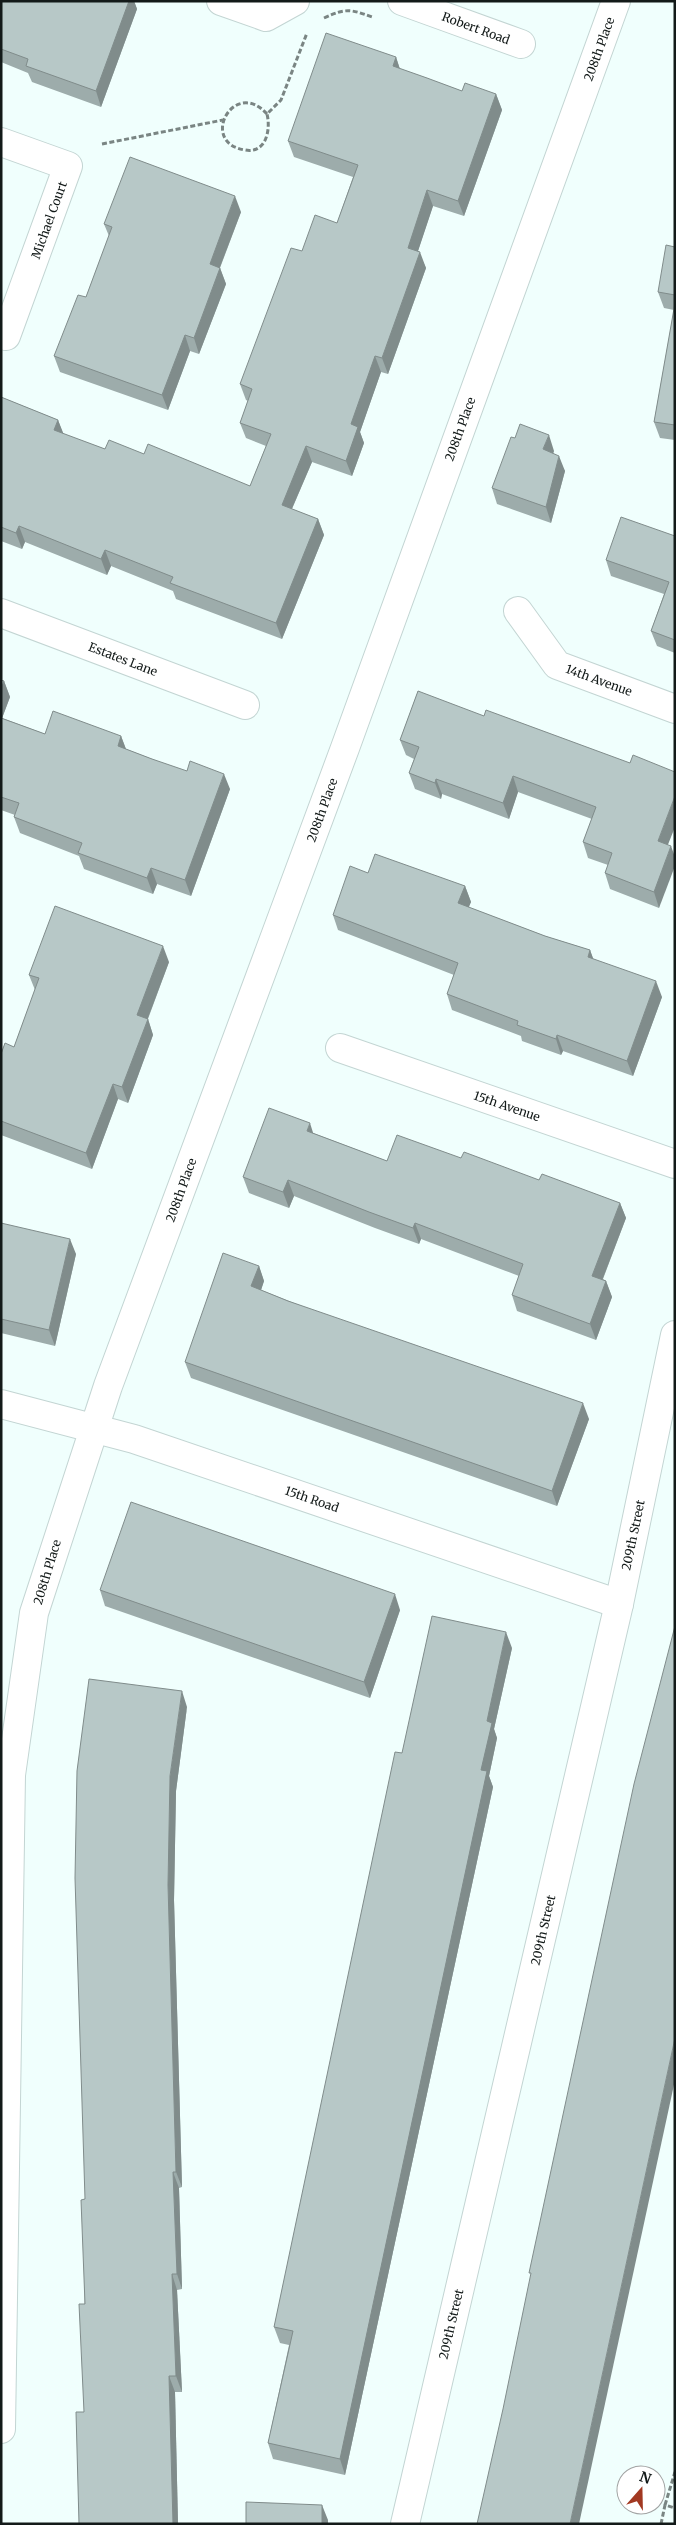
<svg xmlns="http://www.w3.org/2000/svg" width="676" height="2525" viewBox="0 0 676 2525" font-family="Merriweather,serif">
<rect width="100%" height="100%" fill="#f0fffd"/>
<g fill="none" stroke-linecap="round" stroke-linejoin="round">
<defs>
<g id="minor">
<path d="M221 1 266 17 295 1"/>
<path d="M402 1 521 44"/>
<path d="M1 142 68 166 6 336 1 334"/>
<path d="M518 611 557 665 675 709"/>
<path d="M1 613 245 705"/>
<path d="M340 1048 675 1164"/>
<path d="M1 1404 134 1439 619 1604"/>
<path d="M1 2429 11 1775 34 1613 108 1386 345 748 616 1"/>
<path d="M405 2524 619 1604 675 1335"/>
</g>
</defs>
<use href="#minor" stroke="#c3d5d3" stroke-width="30"/>
<g stroke="#7a8583" stroke-width="3" stroke-dasharray="5 2.5" stroke-linecap="butt">
<path d="M324 18C346 8 350 9 372 17"/>
<path d="M267 114C234 77 198 143 245 150 266 154 271 130 267 114L281 100 307 33"/>
<path d="M102 144 223 120"/>
<path d="M665 2505 675 2472"/>
<path d="M661 2524 665 2505 675 2508"/>
</g>
<use href="#minor" stroke="#fff" stroke-width="28"/>
</g>
<g fill="#9dacab">
<path d="M1 1H134L137 9 101 107 32 82 28 73 1 62Z"/>
<path d="M396 57 400 69 462 91 496 94 502 110 464 216 433 206 418 251 426 268 388 374 381 372 369 406 360 432 364 443 352 476 312 462 292 509 318 519 324 535 282 639 176 599 173 591 111 566 107 575 25 542 22 549 1 541V397L58 420 63 434 105 449 144 454 250 486 266 446 246 438 240 423 248 401 246 400 240 384 302 251 337 223 353 177 294 157 288 141Z"/>
<path d="M241 212 220 268 226 284 199 354 190 351 168 410 60 372 54 356 86 297 109 236 104 224Z"/>
<path d="M675 247V440L660 438 654 422 674 310 664 308 658 292Z"/>
<path d="M554 451 553 453 565 471 551 523 497 504 492 488Z"/>
<path d="M675 536V653L657 646 651 631 664 594 611 576 606 560Z"/>
<path d="M1 680 4 681 10 697 2 718 45 734 121 736 126 749 230 789 191 896 157 884 153 894 84 869 79 856 20 833 14 817 15 815 1 810Z"/>
<path d="M418 691 668 845 659 908 610 889 605 873 608 865 588 858 583 842 592 819 518 792 509 819 442 794 441 799 415 789 409 773 414 759 406 755 400 740Z"/>
<path d="M368 873 465 886 471 902 468 907 545 936 590 950 593 959 662 997 633 1076 563 1051 561 1055 522 1041 521 1036 452 1010 447 994 454 975 338 930 333 915Z"/>
<path d="M169 962 148 1019 153 1035 128 1103 118 1099 92 1169 1 1135V1054L14 1047 35 990 29 975Z"/>
<path d="M313 1133 387 1161 461 1158 620 1203 626 1218 603 1279 606 1281 612 1297 596 1340 517 1311 512 1295 519 1276 421 1239 419 1244 375 1228 294 1196 289 1208 249 1193 243 1177Z"/>
<path d="M1 1223 76 1254 55 1346 1 1333Z"/>
<path d="M259 1266 264 1281 261 1290 589 1419 557 1506 191 1378 185 1362Z"/>
<path d="M100 1590 400 1610 370 1698 105 1606Z"/>
<path d="M512 1648 494 1729 497 1738 489 1776 493 1787 345 2475 273 2459 268 2443 289 2345 280 2343 274 2327 402 1753Z"/>
<path d="M187 1707 176 1791 174 1900 182 2187 179 2188 182 2289 177 2290 182 2392H175L178 2524H79L84 2412 85 2199Z"/>
</g>
<g fill="#808c8b">
<path d="M129 1H134L137 9 101 107 96 91Z"/>
<path d="M396 57 401 73 393 66Z"/>
<path d="M496 94 502 110 464 216 458 201Z"/>
<path d="M427 190 433 206 414 263 408 248Z"/>
<path d="M235 196 241 212 215 280 210 264Z"/>
<path d="M420 252 426 268 388 374 382 358Z"/>
<path d="M220 268 226 284 199 354 194 338Z"/>
<path d="M185 335 190 351 168 410 162 395Z"/>
<path d="M375 356 381 372 360 432 364 443 352 476 346 461 351 424Z"/>
<path d="M58 420 64 435 54 430Z"/>
<path d="M549 435 554 451 549 465 543 449Z"/>
<path d="M306 446 312 462 287 520 282 505Z"/>
<path d="M559 456 565 471 551 523 546 507Z"/>
<path d="M318 519 324 535 282 639 276 623Z"/>
<path d="M19 526 25 542 22 549 16 533Z"/>
<path d="M105 550 111 566 107 575 101 559Z"/>
<path d="M4 681 10 697 1 721V689Z"/>
<path d="M121 736 127 752 118 746Z"/>
<path d="M224 774 230 789 191 896 185 880Z"/>
<path d="M513 776 518 792 509 819 503 803Z"/>
<path d="M436 779 442 794 441 799 435 783Z"/>
<path d="M675 796V827L663 857 658 841Z"/>
<path d="M671 846 675 857V866L659 908 654 892Z"/>
<path d="M151 868 157 884 153 894 147 878Z"/>
<path d="M465 886 471 902 464 919 458 903Z"/>
<path d="M163 946 169 962 143 1031 137 1015Z"/>
<path d="M590 950 596 966 588 957Z"/>
<path d="M656 981 662 997 633 1076 627 1061Z"/>
<path d="M148 1019 153 1035 128 1103 122 1087Z"/>
<path d="M557 1035 563 1051 561 1055 556 1039Z"/>
<path d="M113 1084 118 1099 92 1169 86 1153Z"/>
<path d="M310 1123 315 1139 307 1131Z"/>
<path d="M288 1180 294 1196 289 1208 283 1192Z"/>
<path d="M620 1203 626 1218 598 1291 592 1276Z"/>
<path d="M415 1223 421 1239 419 1244 413 1228Z"/>
<path d="M70 1239 76 1254 55 1346 49 1330Z"/>
<path d="M259 1266 264 1281 257 1302 251 1286Z"/>
<path d="M606 1281 612 1297 596 1340 590 1324Z"/>
<path d="M583 1403 589 1419 557 1506 552 1491Z"/>
<path d="M395 1594 400 1610 370 1698 364 1682Z"/>
<path d="M506 1632 512 1648 494 1729 497 1738 489 1776 493 1787 345 2475 340 2459 487 1721Z"/>
<path d="M182 1691 187 1707 176 1791 174 1900 182 2187 176 2172 168 1885 170 1776Z"/>
<path d="M675 2038V2080L579 2524H570Z"/>
<path d="M173 2172 179 2188 182 2289 177 2274Z"/>
<path d="M172 2274 177 2290 182 2392 176 2376Z"/>
<path d="M169 2376 175 2392 178 2524H173Z"/>
<path d="M322 2505 328 2520V2524H322Z"/>
</g>
<g fill="#b7c8c7" stroke="#808c8b">
<path d="M1 1H129L96 91 26 66 28 59 1 49Z"/>
<path d="M326 33 396 57 393 66 427 78 462 91 465 83 496 94 458 201 427 190 408 248 420 252 382 358 375 356 351 424 358 427 346 461 306 446 282 505 318 519 276 623 170 583 173 577 105 550 101 559 19 526 16 533 1 527V397L58 420 54 430 105 449 109 440 144 454 148 444 250 486 271 434 240 423 252 389 240 384 291 248 302 251 315 215 337 223 358 165 288 141Z"/>
<path d="M130 157 235 196 210 264 220 268 194 338 185 335 162 395 54 356 78 295 86 297 112 227 104 224Z"/>
<path d="M666 245 675 247V295L658 292Z"/>
<path d="M675 303V425L654 422Z"/>
<path d="M520 424 549 435 543 449 559 456 546 507 492 488 511 437 515 438Z"/>
<path d="M621 517 675 536V640L651 631 669 582 606 560Z"/>
<path d="M1 680 4 681 1 689Z"/>
<path d="M418 691 484 716 486 710 630 763 633 755 675 772V796L658 841 671 846 654 892 605 873 612 853 583 842 596 807 513 776 503 803 436 779 435 783 409 773 419 747 400 740Z"/>
<path d="M53 711 121 736 118 746 152 759 187 771 190 761 224 774 185 880 151 868 147 878 78 853 82 843 14 817 19 803 1 797V718L45 734Z"/>
<path d="M375 854 465 886 458 903 545 936 590 950 588 957 656 981 627 1061 557 1035 556 1039 517 1025 518 1021 447 994 458 963 333 915 350 866 368 873Z"/>
<path d="M55 906 163 946 137 1015 148 1019 122 1087 113 1084 86 1153 1 1121V1054L5 1043 14 1047 39 978 29 975Z"/>
<path d="M269 1108 310 1123 307 1131 387 1161 397 1135 461 1158 464 1152 539 1180 542 1174 620 1203 592 1276 606 1281 590 1324 512 1295 523 1264 415 1223 413 1228 369 1212 288 1180 283 1192 243 1177Z"/>
<path d="M1 1223 70 1239 49 1330 1 1319Z"/>
<path d="M223 1253 259 1266 251 1286 288 1301 583 1403 552 1491 185 1362Z"/>
<path d="M131 1502 395 1594 364 1682 100 1590Z"/>
<path d="M432 1616 506 1632 487 1721 492 1723 481 1770 487 1771 340 2459 268 2443 293 2331 274 2327 395 1752 402 1753Z"/>
<path d="M675 1626V2038L570 2524H477L503 2409 531 2273H529L634 1784Z"/>
<path d="M89 1679 182 1691 170 1776 168 1885 176 2172H173L177 2274H172L176 2376H169L173 2524H79L76 2412H84L79 2304H85L81 2200 85 2199 75 1878 77 1771Z"/>
<path d="M246 2502 322 2505V2524H246Z"/>
</g>
<g text-anchor="middle" dominant-baseline="central" stroke-width="4" stroke-linejoin="round" paint-order="stroke">
<g font-size="12" fill="#131a19" stroke="#fff">
<text transform="translate(476 28) rotate(20)">Robert Road</text>
<text transform="translate(599 49) rotate(-70)">208th Place</text>
<text transform="translate(49 220) rotate(-70)">Michael Court</text>
<text transform="translate(460 429) rotate(-70)">208th Place</text>
<text transform="translate(123 659) rotate(21)">Estates Lane</text>
<text transform="translate(599 680) rotate(20)">14th Avenue</text>
<text transform="translate(322 810) rotate(-70)">208th Place</text>
<text transform="translate(507 1106) rotate(19)">15th Avenue</text>
<text transform="translate(181 1190) rotate(-70)">208th Place</text>
<text transform="translate(312 1499) rotate(19)">15th Road</text>
<text transform="translate(633 1535) rotate(-78)">209th Street</text>
<text transform="translate(47 1572) rotate(-73)">208th Place</text>
<text transform="translate(543 1930) rotate(-77)">209th Street</text>
<text transform="translate(451 2324) rotate(-77)">209th Street</text>
</g>
</g>
<rect width="676" height="2525" fill="none" stroke="#131a19" stroke-width="5"/>
<g transform="translate(641 2490) rotate(20)"><circle r="24" fill="#ffffff" stroke="#a1a3a3"/>
<path d="M0-4L9 19L0 12L-9 19Z" fill="#a23922"/>
<text y="-8" font-size="14" font-weight="bold" text-anchor="middle" fill="#131a19">N</text>
</g>
</svg>
